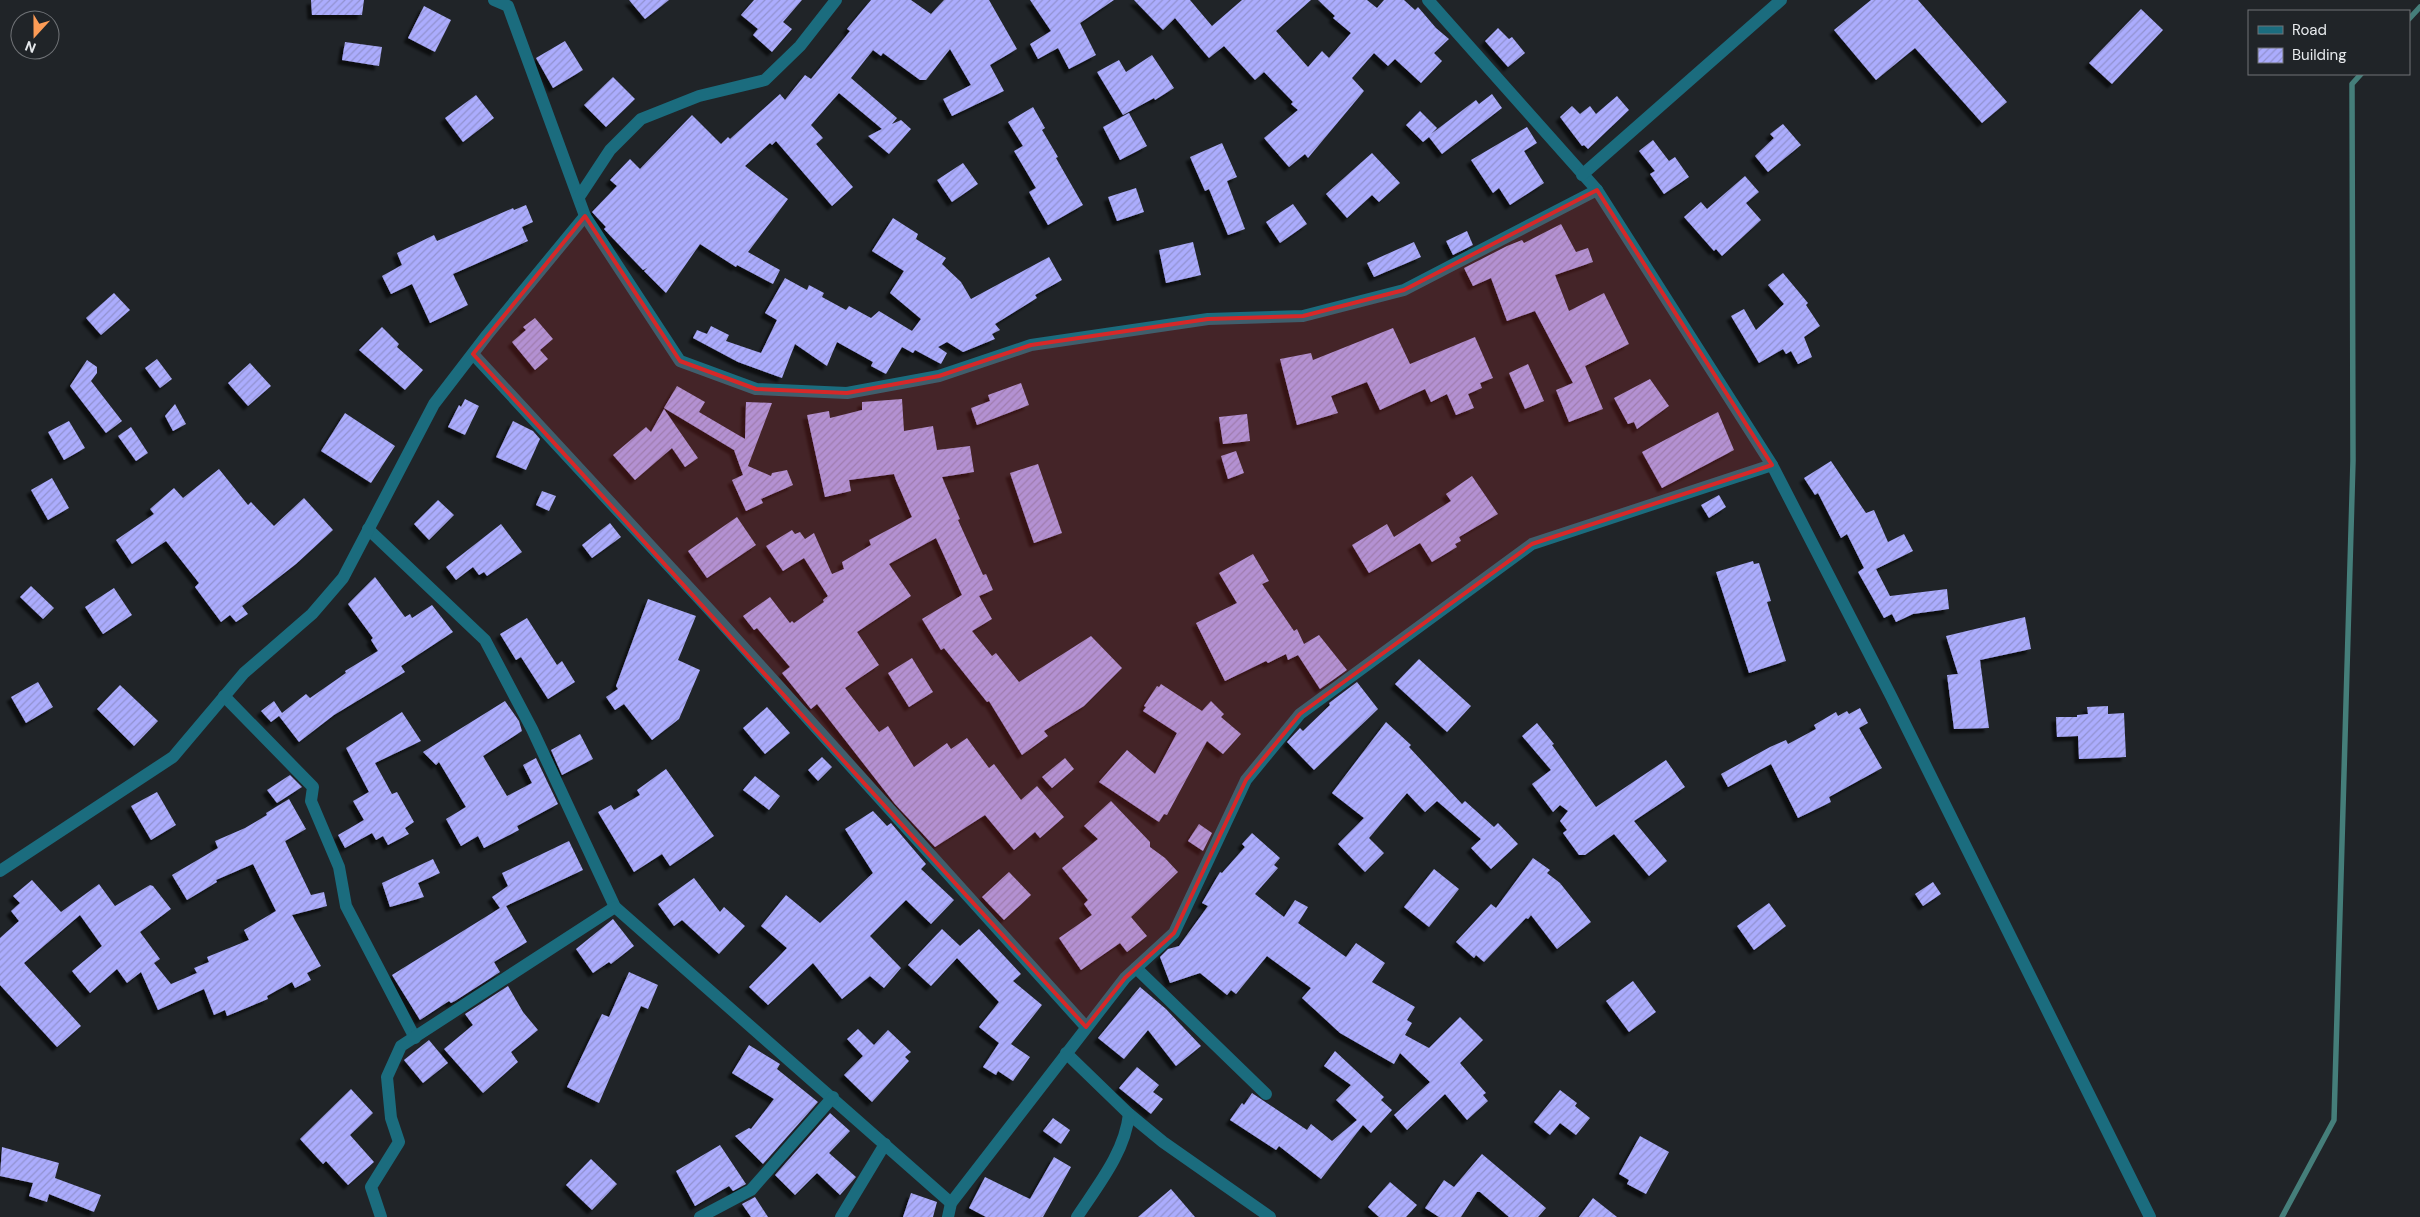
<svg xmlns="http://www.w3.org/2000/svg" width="2420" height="1217" viewBox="0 0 2420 1217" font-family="'DM Sans',sans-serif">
<defs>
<pattern id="building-hatch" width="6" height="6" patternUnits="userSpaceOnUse" patternTransform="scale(1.25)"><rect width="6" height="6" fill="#abacfd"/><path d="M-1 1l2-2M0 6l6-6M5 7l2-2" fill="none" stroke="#9292d0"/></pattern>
<filter id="shadow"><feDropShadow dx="-4.5" dy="4.5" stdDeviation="1" flood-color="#0009"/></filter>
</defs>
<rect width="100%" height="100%" fill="#202428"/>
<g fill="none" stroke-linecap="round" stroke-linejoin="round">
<g stroke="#457e7a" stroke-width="5.5">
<path d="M2409 19 2420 7"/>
<path d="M2282 1217 2334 1120 2353 461 2352 84 2361 74"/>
</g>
</g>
<g fill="url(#building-hatch)" filter="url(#shadow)">
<path d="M311 0H364L362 15H312Z"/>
<path d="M629 0H669L645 19Z"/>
<path d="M754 0H802L783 22 792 29 772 52 753 35 758 29 741 15Z"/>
<path d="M871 0H911L931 14 944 0H989L1017 49 990 65 1004 91 952 116 943 99 971 85 950 49 926 80H920L883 53 881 56 873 50 851 78 897 118 892 124 901 120 911 129 889 154 868 136 882 129 839 93 811 125 823 138 816 144 853 187 832 206 776 141 772 145 770 143 745 166 788 199 748 252 780 270 773 284 737 265 736 267 700 244 666 293 644 271 647 268 643 270 604 229 606 227 592 212 617 186 610 180 630 159 640 169 692 115 721 144 728 137 730 139 780 94 785 100 805 75 811 79 850 31 847 29Z"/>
<path d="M1030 0H1114L1080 23 1096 55 1069 69 1058 48 1038 59 1030 44 1051 31Z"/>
<path d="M1134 0H1190L1212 26 1242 0H1311L1276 31 1308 67 1322 51 1329 58 1351 33 1333 18 1335 16 1318 0H1367L1377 8 1384 0H1404L1415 10 1418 7 1436 28 1449 39 1434 53 1442 61 1421 83 1395 59 1388 66 1374 53 1352 78 1364 91 1308 158 1305 154 1289 167 1264 138 1298 110 1291 104 1293 102 1264 72 1255 80 1224 46 1209 58 1175 18 1163 30Z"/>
<path d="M1871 0H1918L2007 102 1982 123 1915 48 1876 80 1834 30Z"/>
<path d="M424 6 451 20 435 52 408 38Z"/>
<path d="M2141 9 2163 30 2112 84 2089 63Z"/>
<path d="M1498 28 1509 39 1512 37 1525 53 1508 67 1485 41Z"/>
<path d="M565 41 583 70 553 88 536 58Z"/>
<path d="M345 42 382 47 379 66 342 60Z"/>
<path d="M1152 55 1174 88 1155 100 1154 98 1123 115 1097 72 1119 60 1126 72Z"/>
<path d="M613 77 635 99 606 127 584 105Z"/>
<path d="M1492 94 1502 108 1442 154 1429 137 1423 142 1406 125 1420 111 1437 128 1431 134 1476 100 1479 104Z"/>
<path d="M476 95 494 118 463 142 445 118Z"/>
<path d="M1617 96 1629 110 1588 149 1584 145 1582 146 1560 117 1572 106 1580 114 1590 106 1596 114Z"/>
<path d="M1033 107 1045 128 1042 130 1058 157 1056 158 1083 205 1048 225 1029 192 1036 188 1014 151 1023 146 1008 122Z"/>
<path d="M1129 113 1147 146 1120 160 1103 127Z"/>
<path d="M1783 124 1801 145 1768 172 1755 156 1774 138 1770 134Z"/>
<path d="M1527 127 1537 143 1524 151 1544 183 1510 205 1499 188 1493 193 1471 160Z"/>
<path d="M1653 140 1669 161 1675 157 1689 177 1664 194 1650 174 1655 171 1639 151Z"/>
<path d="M1222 143 1237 177 1227 181 1245 229 1228 235 1209 189 1205 191 1190 157Z"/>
<path d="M1372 153 1400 183 1379 202 1372 195 1347 218 1326 194Z"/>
<path d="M963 163 978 184 952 202 937 180Z"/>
<path d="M1745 176 1759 192 1746 203 1761 220 1722 256 1716 249 1714 251 1684 217 1701 202 1707 209Z"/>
<path d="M1136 188 1144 212 1117 221 1108 197Z"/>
<path d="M1293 204 1307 224 1280 243 1266 222Z"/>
<path d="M526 205 533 222 522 227 528 241 453 274 468 305 430 323 412 284 391 294 382 276 402 265 397 253 434 235 437 241 513 208 514 210Z"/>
<path d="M893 218 918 234 916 239 946 258 942 264 961 282 971 299 1049 257 1062 280 1035 295 1037 298 995 324 1000 330 992 334 995 339 963 352 947 342 938 347 947 353 941 364 915 350 913 353 902 347 886 374 871 366 873 362 837 342 827 366 795 344 782 378 738 362 693 338 697 330 707 334 711 326 729 335 726 341 761 353 777 320 765 313 785 278 807 290 809 285 824 293 822 297 846 310 849 306 871 318 879 311 912 331 921 319 890 293 904 271 872 251Z"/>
<path d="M1561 224 1576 252 1588 248 1593 262 1555 275 1569 311 1604 293 1629 344 1585 366 1603 409 1569 422 1556 390 1573 383 1535 311 1507 321 1491 278 1473 286 1464 268 1507 246 1522 240 1524 243Z"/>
<path d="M1467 231 1473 245 1453 255 1446 241Z"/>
<path d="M1193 242 1201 275 1166 283 1159 250Z"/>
<path d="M1414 242 1421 257 1374 277 1367 263Z"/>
<path d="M1783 273 1808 303 1806 305 1820 326 1804 337 1812 357 1798 364 1791 351 1786 354 1783 349 1759 363 1731 316 1744 309 1756 330 1784 304 1768 285Z"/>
<path d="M114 293 130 310 101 335 86 318Z"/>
<path d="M535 318 553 339 540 350 548 359 535 370 512 342 526 330 523 327Z"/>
<path d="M382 327 399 344 397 347 423 370 405 390 359 350Z"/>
<path d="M1393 328 1410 364 1475 337 1493 378 1480 383 1482 388 1468 394 1474 408 1456 415 1447 394 1431 402 1425 389 1380 410 1367 382 1331 396 1338 413 1297 425 1280 359 1311 353 1313 360Z"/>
<path d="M157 359 172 379 160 388 145 368Z"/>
<path d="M87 360 97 367V373L91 381 122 421 106 433 70 386Z"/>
<path d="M250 363 271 386 248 406 228 383Z"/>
<path d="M1528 364 1544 401 1525 409 1509 373Z"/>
<path d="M1650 379 1669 406 1637 429 1634 422 1628 424 1614 398Z"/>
<path d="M1021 383 1029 405 977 425 971 408 990 401 988 395Z"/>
<path d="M677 386 705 402 699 412 745 439 746 402 772 403 748 466 771 476 772 473 787 470 793 485 761 499 763 503 746 511 732 480 743 475 734 450 664 408Z"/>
<path d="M465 399 479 406 465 435 448 427 459 405 461 407Z"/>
<path d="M902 399 904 431 933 426 937 450 970 446 974 472 942 477 960 519 958 520 983 575 986 574 993 590 979 596 992 619 972 631 992 656 996 653 1019 682 1091 636 1122 668 1084 706 1044 731 1048 736 1022 755 989 701 987 702 944 648 941 650 922 619 962 595 936 538 889 564 911 596 857 632 879 665 845 688 879 732 888 726 914 767 947 743 951 749 967 738 989 768 994 764 1021 800 1037 786 1064 817 1040 838 1035 832 1014 850 985 815 935 847 895 804 817 704 811 709 782 673 790 667 757 628 754 630 743 616 770 597 790 623 792 621 794 623 824 602 823 600 828 596 804 558 783 571 766 546 792 530 795 534 800 532 805 539 814 533 832 574 844 569 842 562 871 545 869 540 912 517 896 480 899 479 896 480 894 474 849 480 851 491 825 497 807 415 829 411 830 418 862 410V402Z"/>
<path d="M175 404 186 424 173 431 165 416Z"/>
<path d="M664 409 698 458 685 467 672 448 635 480 613 455 646 427 651 432Z"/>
<path d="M1718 412 1734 450 1662 488 1642 452Z"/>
<path d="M345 413 395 446 371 483 321 451Z"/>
<path d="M1247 414 1250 441 1223 444 1219 417Z"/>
<path d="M69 421 85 448 64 460 48 432Z"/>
<path d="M513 421 533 431 540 439 526 470 496 457Z"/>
<path d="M131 427 148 453 136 461 118 436Z"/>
<path d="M1236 451 1244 473 1228 479 1221 456Z"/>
<path d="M1831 461 1866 513 1874 510 1888 542 1904 534 1913 551 1876 569 1890 596 1947 589 1949 609 1913 614 1896 622 1892 614 1884 618 1858 572 1864 568 1847 534 1841 538 1818 493 1815 495 1804 478Z"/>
<path d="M1038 464 1062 533 1034 543 1010 473Z"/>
<path d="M219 469 248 505 251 502 274 526 304 498 333 530 296 564 242 606 248 614 236 622 230 615 221 622 195 587 199 583 166 541 132 564 116 540 154 514 150 509 174 488 183 498Z"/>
<path d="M1472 476 1498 514 1459 537 1461 541 1455 544 1457 547 1432 562 1420 543 1369 573 1352 545 1387 524 1394 537 1451 501 1446 494Z"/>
<path d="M52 478 69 508 48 520 31 490Z"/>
<path d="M542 491 556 496 549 511 536 505Z"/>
<path d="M1719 495 1726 507 1709 518 1701 505Z"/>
<path d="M438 500 454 515 429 540 414 524Z"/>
<path d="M737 517 756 545 707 578 688 551Z"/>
<path d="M610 523 621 537 592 558 582 545Z"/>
<path d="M501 524 522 552 487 576 484 572 479 575 473 567 456 580 446 567Z"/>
<path d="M1253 554 1269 581 1262 584 1294 631 1297 629 1304 644 1319 635 1347 670 1320 689 1298 655 1288 660 1286 654 1268 663 1266 661 1225 681 1196 623 1237 603 1219 573Z"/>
<path d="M1753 561 1754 564 1759 563 1771 601 1767 602 1786 661 1749 673 1716 572Z"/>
<path d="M375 577 405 617 410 614 412 618 432 605 453 632 401 666 405 672 334 715 299 742 279 716 271 722 261 711 274 701 282 713 306 694 310 698 346 673 345 671 378 651 371 640 373 638 348 604Z"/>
<path d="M31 586 54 608 43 619 20 597Z"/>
<path d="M114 588 132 615 103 634 85 607Z"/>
<path d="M648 599 696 616 678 660 700 670 679 719 652 740 624 704 615 710 606 697 618 689 616 686Z"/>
<path d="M2025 617 2031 649 1980 660 1989 728 1954 729 1947 675 1958 674 1946 636Z"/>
<path d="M527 618 557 665 562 661 575 682 548 699 521 657 516 660 500 634Z"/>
<path d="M912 658 933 692 909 707 888 673Z"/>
<path d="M1419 659 1471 706 1447 732 1395 684Z"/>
<path d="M38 682 53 707 26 723 11 697Z"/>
<path d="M1357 682 1378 709 1314 770 1287 742 1300 728 1303 731 1330 705 1329 703Z"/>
<path d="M1161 684 1202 711 1211 701 1224 714 1221 717 1241 734 1223 754 1207 741 1167 815 1164 814 1159 822 1099 782 1127 750 1155 774 1177 733 1143 711 1146 707 1144 706 1157 686 1159 687Z"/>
<path d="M120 685 158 721 134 746 97 709Z"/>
<path d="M505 701 519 721 522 731 483 756 507 796 532 783 523 765 536 758 558 804 517 826 519 830 484 848 478 836 461 846 446 819 466 807 439 762 436 765 423 752Z"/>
<path d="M2108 706V714L2124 713 2126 757 2079 759 2078 736 2057 737 2056 717H2077V715L2088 714 2087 707Z"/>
<path d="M767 707 790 733 765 754 743 728Z"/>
<path d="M1860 708 1868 723 1859 728 1882 768 1829 797 1831 802 1798 818 1771 764 1728 787 1721 774 1770 747 1786 740 1788 744 1816 729 1814 725 1836 712 1838 716 1847 711 1849 714Z"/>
<path d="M402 712 421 741 375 763 392 794 397 792 414 822 405 828 409 834 388 845 383 836 376 840 372 833 345 848 338 835 364 820 353 801 369 792 346 748Z"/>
<path d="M1386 722 1411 745 1409 747 1462 804 1465 801 1494 827 1498 823 1518 844 1491 869 1471 848 1481 839 1437 801 1425 812 1407 793 1369 838 1384 853 1365 872 1338 844 1364 818 1332 793Z"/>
<path d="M1537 723 1554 744 1552 745 1596 807 1666 760 1685 787 1634 821 1667 861 1649 876 1614 834 1585 855H1579L1563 833 1567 830 1560 821 1568 811 1560 805 1553 812 1532 784 1551 770 1522 736Z"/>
<path d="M580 734 593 759 562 775 551 750Z"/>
<path d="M822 757 832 767 818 781 808 770Z"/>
<path d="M1065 758 1074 769 1052 788 1042 777Z"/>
<path d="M666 769 714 836 670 866 662 854 634 872 598 812 611 805 614 810 640 795 637 790Z"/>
<path d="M290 775 302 787 277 803 267 790Z"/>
<path d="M755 776 780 796 769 810 743 790Z"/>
<path d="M157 792 176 825 151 840 131 806Z"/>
<path d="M289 799 306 829 285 841 311 895 324 892 327 906 292 915 321 966 307 973 311 980 295 988 292 982 267 996 268 999 227 1016 225 1010 214 1015 204 989 158 1010 141 972 127 983 117 969 90 993 72 971 102 946 80 915 24 963 81 1026 57 1047 0 985V938L19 921 11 911 20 903 13 896 32 880 61 912 99 884 115 906 150 885 153 886 171 909 140 932 160 959 154 963 171 984 197 973 194 968 209 962 207 957 249 940 244 930 276 911 253 864 216 880 217 882 187 900 172 875 218 848 215 841 245 828 267 815 266 813Z"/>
<path d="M1111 801 1150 842V847L1165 858 1178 872 1131 917 1147 936 1127 952 1120 943 1081 970 1059 938 1092 915 1084 904 1088 900 1062 868 1098 839 1084 826Z"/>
<path d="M873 811 887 826 891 823 926 864 921 869 954 900 931 924 906 900 870 936 901 968 884 988 870 976 842 999 813 963 768 1005 749 987 787 948 761 926 786 895 820 923 873 873 845 829Z"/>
<path d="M1199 824 1212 833 1203 851 1188 841Z"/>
<path d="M1252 833 1280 858 1274 865 1278 868 1255 894 1284 917 1295 900 1308 907 1298 923 1346 957 1356 943 1385 963 1372 982 1415 1007 1407 1020 1412 1023 1405 1035 1429 1048 1460 1017 1483 1040 1460 1063 1486 1093 1483 1095 1488 1101 1467 1120 1445 1094 1407 1130 1394 1115 1430 1082 1400 1053 1394 1064 1340 1033 1302 998 1311 988 1267 956 1236 994 1231 990 1227 995 1200 973 1170 983 1160 957 1168 949 1179 946 1208 906 1202 903 1220 872 1222 873 1245 847 1242 844Z"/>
<path d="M569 841 583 870 506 906 527 942 494 962 500 972 455 1001 451 1003 449 1001 420 1020 392 975 500 908 492 897 508 886 502 873Z"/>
<path d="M1533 858 1550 870 1547 873 1560 883 1591 922 1557 949 1531 915 1528 919 1526 918 1484 962 1476 955 1474 958 1456 942 1491 904 1496 908Z"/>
<path d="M433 859 440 873 418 883 424 897 390 907 382 883Z"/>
<path d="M1434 869 1459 889 1429 927 1404 907Z"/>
<path d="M1009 872 1031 895 1004 920 982 897Z"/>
<path d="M694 878 720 912 724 907 745 926 719 954 682 920 674 926 658 904Z"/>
<path d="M1933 882 1941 894 1923 906 1915 894Z"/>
<path d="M1769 903 1786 926 1754 950 1737 926Z"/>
<path d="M613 919 634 946 611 964 609 962 593 973 576 949Z"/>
<path d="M942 929 960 946 979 929 1021 974 1013 981 1042 1005 1011 1044 1030 1057 1013 1081 998 1071 996 1075 983 1067 999 1043 979 1027 999 1002 957 958 931 986 908 965Z"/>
<path d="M629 972 658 985 648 1009 641 1006 599 1103 567 1087 602 1014 609 1017Z"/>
<path d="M1633 981 1656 1012 1629 1032 1606 1001Z"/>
<path d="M508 986 523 1012 538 1030 511 1052 518 1062 483 1093 444 1049 473 1025 465 1014Z"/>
<path d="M1140 987 1166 1009 1201 1046 1176 1066 1148 1030 1124 1059 1098 1038Z"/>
<path d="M858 1029 874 1045 888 1030 911 1052 905 1057 909 1061 872 1102 844 1075 863 1056 847 1039Z"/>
<path d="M429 1040 448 1063 423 1083 404 1060Z"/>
<path d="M749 1045 780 1064 777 1069 818 1102 763 1164 735 1136 749 1128 751 1129 774 1099 732 1073Z"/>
<path d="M1335 1051 1384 1097 1381 1100 1392 1110 1371 1133 1363 1125 1321 1179 1279 1146 1276 1150 1230 1120 1242 1103 1244 1105 1252 1093 1307 1130 1311 1124 1332 1141 1357 1120 1336 1100 1351 1085 1324 1066Z"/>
<path d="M1137 1067 1159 1085 1153 1092 1163 1099 1151 1114 1119 1088Z"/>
<path d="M351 1089 373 1113 350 1135 374 1162 348 1185 326 1161 323 1164 300 1139Z"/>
<path d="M1560 1090 1577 1103 1575 1106 1590 1118 1576 1135 1560 1123 1550 1135 1534 1122Z"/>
<path d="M830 1113 850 1131 829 1153 856 1177 840 1195 817 1173 795 1195 775 1175Z"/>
<path d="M1053 1118 1070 1130 1061 1144 1043 1131Z"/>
<path d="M1640 1136 1669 1152 1646 1194 1627 1184 1629 1180 1619 1174Z"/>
<path d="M720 1145 746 1184 733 1191 729 1186 695 1206 676 1171Z"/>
<path d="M2 1147 59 1163 55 1178 101 1195 94 1212 49 1194 47 1202 29 1196 33 1183 0 1176Z"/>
<path d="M1482 1154 1546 1208 1538 1217H1509L1480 1192H1477L1461 1217H1439L1425 1208 1444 1180 1454 1187Z"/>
<path d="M1054 1157 1071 1167 1043 1217H986L969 1208 985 1177 1030 1199Z"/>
<path d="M591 1159 617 1184 592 1210 566 1185Z"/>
<path d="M1390 1182 1417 1205 1406 1217H1379L1368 1207Z"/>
<path d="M1171 1189 1195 1217H1138Z"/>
<path d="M911 1193 937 1202 933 1217H903Z"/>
<path d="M755 1197 768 1217H751L742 1204Z"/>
<path d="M1593 1198 1617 1217H1579Z"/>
</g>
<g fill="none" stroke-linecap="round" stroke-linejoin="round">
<g stroke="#1b6c7e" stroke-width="12">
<path d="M494 0 508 6 585 216 680 361 756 389 847 393 939 376 1031 345 1208 319 1303 316 1404 290 1597 190"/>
<path d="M1428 0 1597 190 1772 465 1891 696 2150 1217"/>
<path d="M1582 175 1781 0"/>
<path d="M579 197 610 150 641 119 699 96 765 80 800 46 836 0"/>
<path d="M473 354 718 619 1086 1027"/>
<path d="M368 529 485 640 532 729 615 907 951 1203"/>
<path d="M224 696 313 787 311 801 339 867 346 906 415 1038"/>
<path d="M0 871 173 757 244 673 312 614 343 578 434 404 487 335 585 216"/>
<path d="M1136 968 1266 1094"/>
<path d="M1066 1053 1129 1114 1163 1142 1270 1217"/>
<path d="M381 1217 371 1187 399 1142 391 1118 387 1077 401 1046 615 907"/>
<path d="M700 1217 751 1190 833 1097"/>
<path d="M841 1217 885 1144"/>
<path d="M948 1217 951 1203 1125 978 1174 933 1246 780 1300 714 1532 544 1772 465"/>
<path d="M1077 1217C1098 1185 1125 1152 1129 1114"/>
</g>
</g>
<path fill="#d62828" fill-opacity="0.2" stroke="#d62828" stroke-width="4" stroke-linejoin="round" d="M1597 190 1772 465 1532 544 1300 714 1246 780 1174 933 1125 978 1086 1027 473 354 585 216 680 361 756 389 847 393 939 376 1031 345 1208 319 1303 316 1404 290Z"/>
<rect x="2248" y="10" width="162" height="65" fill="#202428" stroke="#707377"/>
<rect x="2258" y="26" width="25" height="8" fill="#1b6c7e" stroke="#707377"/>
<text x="2292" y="35" font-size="15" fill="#e7eaed">Road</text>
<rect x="2258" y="48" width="25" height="15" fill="url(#building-hatch)" stroke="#707377"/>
<text x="2292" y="60" font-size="15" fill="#e7eaed">Building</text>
<g transform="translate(35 35) rotate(201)"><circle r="24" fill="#202428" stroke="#707377"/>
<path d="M0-4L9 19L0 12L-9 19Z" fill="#fd9c56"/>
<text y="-8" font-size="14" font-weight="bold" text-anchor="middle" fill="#e7eaed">N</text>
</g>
</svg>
